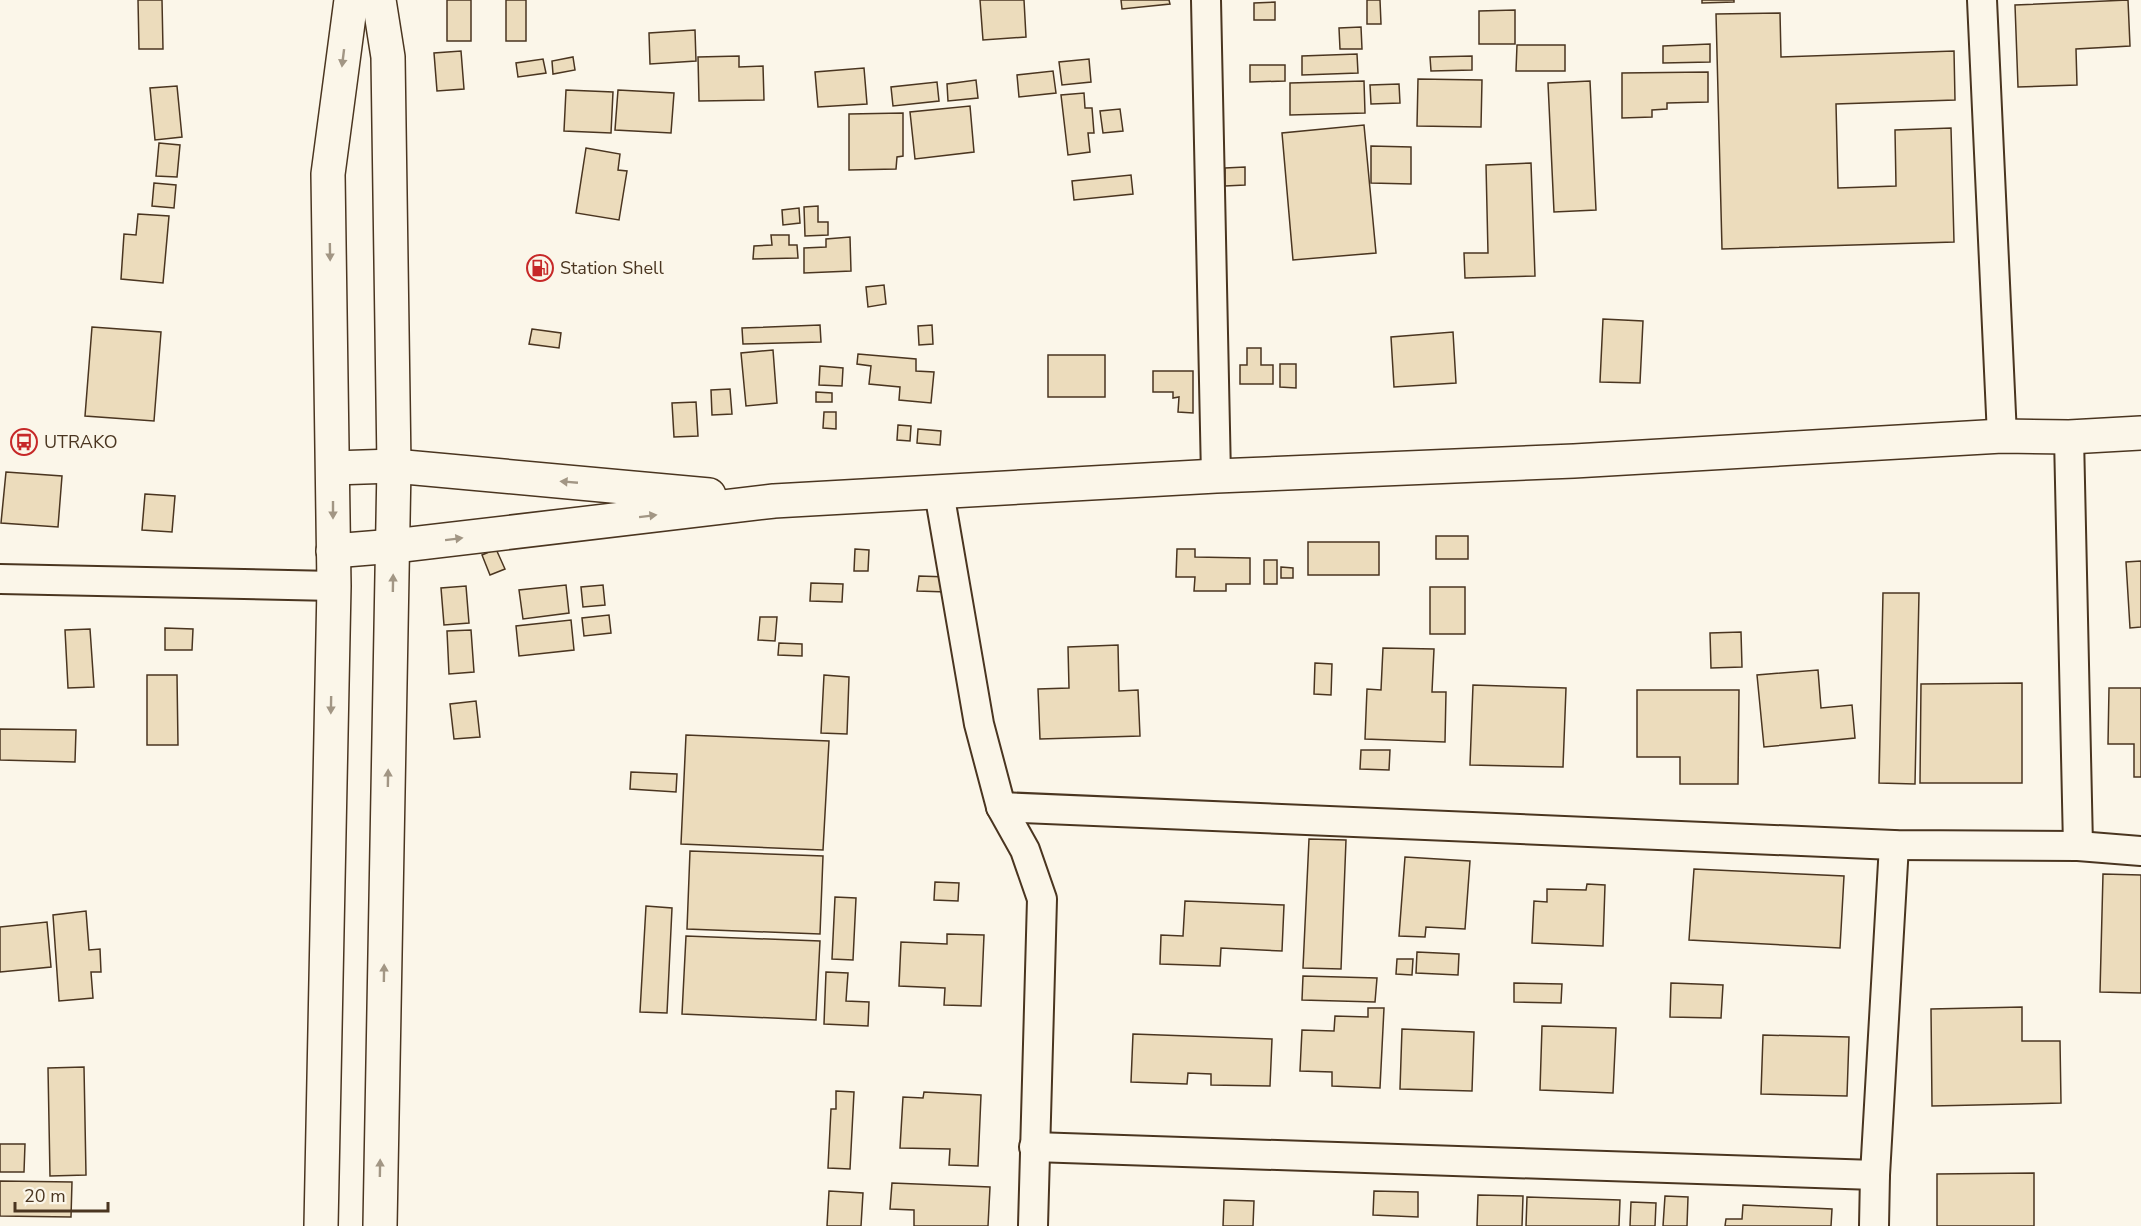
<svg xmlns="http://www.w3.org/2000/svg" width="2141" height="1226" viewBox="0 0 2141 1226" font-family="'Nunito Sans',sans-serif">
<rect width="100%" height="100%" fill="#fbf6e9"/>
<g fill="#ecdcbc" stroke="#4a3520" stroke-width="1.5">
<path d="M138 0H162L163 49H139Z"/>
<rect x="447" y="0" width="24" height="41"/>
<rect x="506" y="0" width="20" height="41"/>
<path d="M980 0H1024L1026 37 983 40Z"/>
<path d="M1121 0H1169L1170 4 1122 9Z"/>
<path d="M1367 0H1380L1381 24H1367Z"/>
<path d="M1702 0H1734V2L1702 3Z"/>
<path d="M2128 0 2130 46 2076 49 2077 85 2018 87 2015 5Z"/>
<path d="M1275 2V20H1254V3Z"/>
<path d="M1515 10V44H1479V11Z"/>
<path d="M1780 13 1781 57 1954 51 1955 100 1836 104 1838 188 1896 186 1895 130 1951 128 1954 242 1722 249 1716 14Z"/>
<path d="M1361 27 1362 49H1340L1339 28Z"/>
<path d="M695 30 696 61 650 64 649 33Z"/>
<path d="M1710 44V62L1663 63V46Z"/>
<path d="M1517 45H1565V71H1516Z"/>
<path d="M461 51 464 89 437 91 434 53Z"/>
<path d="M1357 54 1358 73 1302 75V56Z"/>
<path d="M739 56V67L763 66 764 100 699 101 698 57Z"/>
<path d="M1472 56V70L1431 71 1430 57Z"/>
<path d="M573 57 575 70 553 74 552 61Z"/>
<path d="M543 59 546 73 518 77 516 63Z"/>
<path d="M1089 59 1091 82 1062 85 1059 62Z"/>
<path d="M1250 65H1285V81L1250 82Z"/>
<path d="M864 68 867 104 818 107 815 72Z"/>
<path d="M1053 71 1056 93 1019 97 1017 75Z"/>
<path d="M1708 72V102L1667 103V109L1652 110V117L1622 118V73Z"/>
<path d="M1418 79 1482 80 1481 127 1417 126Z"/>
<path d="M976 80 978 98 948 101 947 84Z"/>
<path d="M1364 81 1365 113 1290 115V83Z"/>
<path d="M1590 81 1596 210 1554 212 1548 83Z"/>
<path d="M937 82 939 101 893 106 891 87Z"/>
<path d="M1399 84 1400 103 1371 104 1370 85Z"/>
<path d="M177 86 182 137 155 140 150 88Z"/>
<path d="M566 90 613 92 611 133 564 131Z"/>
<path d="M618 90 674 93 671 133 615 130Z"/>
<path d="M1084 93 1085 108H1092L1094 133H1088L1090 152 1068 155 1061 95Z"/>
<path d="M970 106 974 152 915 159 910 112Z"/>
<path d="M1120 109 1123 131 1103 133 1100 111Z"/>
<path d="M903 113V156L897 157 896 169 849 170V114Z"/>
<path d="M1364 125 1376 253 1293 260 1282 133Z"/>
<path d="M159 143 180 145 177 177 156 176Z"/>
<path d="M1371 146 1411 147V184L1371 183Z"/>
<path d="M586 148 620 154 618 170 627 171 619 220 576 213Z"/>
<path d="M1531 163 1535 276 1465 278 1464 253H1488L1486 165Z"/>
<path d="M1245 167V185L1225 186V168Z"/>
<path d="M1131 175 1133 194 1074 200 1072 181Z"/>
<path d="M154 183 176 185 174 208 152 206Z"/>
<path d="M818 206V222H828V235L805 236 804 207Z"/>
<path d="M799 208 800 223 783 225 782 210Z"/>
<path d="M138 214 169 216 163 283 121 279 124 234 136 235Z"/>
<path d="M771 235H789V245H797L798 258 753 259 754 246 772 245Z"/>
<path d="M850 237 851 271 804 273V248L826 247V239Z"/>
<path d="M884 285 886 304 868 307 866 287Z"/>
<path d="M1603 319 1643 321 1640 383 1600 382Z"/>
<path d="M820 325 821 342 743 344 742 328Z"/>
<path d="M932 325 933 344 919 345 918 326Z"/>
<path d="M92 327 161 332 154 421 85 416Z"/>
<path d="M532 329 561 333 559 348 529 344Z"/>
<path d="M1453 332 1456 383 1394 387 1391 337Z"/>
<path d="M1247 348H1261V365H1273V384H1240V365H1247Z"/>
<path d="M773 350 777 403 746 406 741 353Z"/>
<path d="M858 354 916 359V371L934 372 931 403 899 400 900 387 869 384 871 366 857 364Z"/>
<rect x="1048" y="355" width="57" height="42"/>
<path d="M1280 364H1296V388L1280 387Z"/>
<path d="M820 366 843 368 842 386 819 385Z"/>
<path d="M1153 371H1193V413L1178 412 1179 397 1173 398V392H1153Z"/>
<path d="M730 389 732 414 712 415 711 390Z"/>
<path d="M816 392 832 393V402H816Z"/>
<path d="M696 402 698 436 674 437 672 403Z"/>
<path d="M824 412H836V429L823 428Z"/>
<path d="M898 425 911 426 910 441 897 440Z"/>
<path d="M918 429 941 431 940 445 917 443Z"/>
<path d="M6 472 62 476 58 527 1 523Z"/>
<path d="M145 494 175 496 172 532 142 530Z"/>
<rect x="1436" y="536" width="32" height="23"/>
<rect x="1308" y="542" width="71" height="33"/>
<path d="M496 549 505 569 490 575 482 555Z"/>
<path d="M855 549 869 550 868 571H854Z"/>
<path d="M1177 549H1195V557L1250 558V584H1226V591H1194L1195 577H1176Z"/>
<rect x="1264" y="560" width="13" height="24"/>
<path d="M2141 561V627L2130 628 2126 562Z"/>
<path d="M1281 567 1293 568V578H1281Z"/>
<path d="M919 576 948 577 947 592 917 591Z"/>
<path d="M811 583 843 584 842 602 810 601Z"/>
<path d="M566 585 569 613 523 619 519 590Z"/>
<path d="M603 585 605 605 583 607 581 587Z"/>
<path d="M466 586 469 623 444 625 441 588Z"/>
<rect x="1430" y="587" width="35" height="47"/>
<path d="M1883 593H1919L1915 784 1879 783Z"/>
<path d="M609 615 611 633 584 636 582 618Z"/>
<path d="M760 617H777L775 641 758 640Z"/>
<path d="M571 620 574 650 519 656 516 626Z"/>
<path d="M165 628 193 629 192 650H165Z"/>
<path d="M90 629 94 687 68 688 65 630Z"/>
<path d="M471 630 474 672 449 674 447 631Z"/>
<path d="M1741 632 1742 667 1711 668 1710 633Z"/>
<path d="M779 643 802 644V656L778 655Z"/>
<path d="M1118 645 1119 691 1138 690 1140 736 1040 739 1038 689 1069 688 1068 647Z"/>
<path d="M1383 648 1434 649 1432 692H1446L1445 742 1365 739 1367 689 1381 690Z"/>
<path d="M1315 663 1332 664 1331 695 1314 694Z"/>
<path d="M1818 670 1821 708 1852 705 1855 738 1764 747 1757 675Z"/>
<path d="M147 675H177L178 745H147Z"/>
<path d="M824 675 849 677 847 734 821 733Z"/>
<path d="M2022 683V783H1920L1921 684Z"/>
<path d="M1473 685 1566 688 1563 767 1470 765Z"/>
<path d="M2109 688H2141V777H2134V744H2108Z"/>
<path d="M1637 690H1739L1738 784H1680V757H1637Z"/>
<path d="M476 701 480 737 454 739 450 704Z"/>
<path d="M0 729 76 730 75 762 0 760Z"/>
<path d="M686 735 829 741 823 850 681 844Z"/>
<path d="M1361 750H1390L1389 770 1360 769Z"/>
<path d="M631 772 677 774 676 792 630 789Z"/>
<path d="M1309 839 1346 840 1341 969 1303 968Z"/>
<path d="M690 851 823 856 820 934 687 929Z"/>
<path d="M1405 857 1470 861 1465 929 1426 927 1425 937 1399 936Z"/>
<path d="M1694 869 1844 876 1840 948 1689 940Z"/>
<path d="M2103 874 2141 875V993L2100 992Z"/>
<path d="M935 882 959 883 958 901 934 900Z"/>
<path d="M1587 884 1605 885 1603 946 1532 943 1534 901 1547 902V889L1586 890Z"/>
<path d="M835 897 856 898 853 960 832 959Z"/>
<path d="M1185 901 1284 905 1282 951 1221 948 1220 966 1160 964 1161 935 1183 936Z"/>
<path d="M646 906 672 908 667 1013 640 1012Z"/>
<path d="M86 911 89 950 100 949 101 972H91L93 998 59 1001 53 915Z"/>
<path d="M47 922 51 967 0 972V927Z"/>
<path d="M947 934 984 935 981 1006 944 1005 945 988 899 986 901 942 947 944Z"/>
<path d="M686 936 820 941 816 1020 682 1014Z"/>
<path d="M1417 952 1459 954 1458 975 1416 973Z"/>
<path d="M1397 959H1413L1412 975 1396 974Z"/>
<path d="M826 972 848 973 846 1001 869 1002 868 1026 824 1024Z"/>
<path d="M1303 976 1377 978 1375 1002 1302 1000Z"/>
<path d="M1514 983 1562 984 1561 1003 1514 1002Z"/>
<path d="M1671 983 1723 985 1721 1018 1670 1017Z"/>
<path d="M2022 1007V1041H2060L2061 1103 1932 1106 1931 1009Z"/>
<path d="M1368 1008H1384L1380 1088 1332 1086V1072L1300 1071 1302 1030 1334 1031 1335 1016 1368 1017Z"/>
<path d="M1542 1026 1616 1028 1613 1093 1540 1090Z"/>
<path d="M1402 1029 1474 1032 1472 1091 1400 1089Z"/>
<path d="M1133 1034 1272 1039 1270 1086 1211 1085V1074L1188 1073 1187 1084 1131 1082Z"/>
<path d="M1763 1035 1849 1037 1847 1096 1761 1094Z"/>
<path d="M84 1067 86 1175 50 1176 48 1068Z"/>
<path d="M836 1091 854 1092 850 1169 828 1168 831 1109H836Z"/>
<path d="M924 1092 981 1095 978 1166 949 1165 950 1149 900 1148 903 1097 923 1098Z"/>
<path d="M0 1144H25L24 1172H0Z"/>
<path d="M2034 1173V1226H1937V1174Z"/>
<path d="M0 1181 72 1182 71 1217 0 1216Z"/>
<path d="M892 1183 990 1187 988 1226H914V1210L890 1209Z"/>
<path d="M829 1191 863 1193 861 1226H827Z"/>
<path d="M1374 1191 1418 1192V1217L1373 1215Z"/>
<path d="M1478 1195 1523 1196 1522 1226H1477Z"/>
<path d="M1665 1196 1688 1197 1687 1226H1663Z"/>
<path d="M1527 1197 1620 1200 1619 1226H1526Z"/>
<path d="M1224 1200 1254 1201 1253 1226H1223Z"/>
<path d="M1631 1202 1656 1203 1655 1226H1630Z"/>
<path d="M1743 1205 1832 1209 1831 1226H1725L1726 1219H1742Z"/>
</g>
<g fill="none" stroke-linecap="round" stroke-linejoin="round">
<defs>
<g id="minor">
<path d="M1206 0 1216 476"/>
<path d="M1982 0 2002 436"/>
<path d="M2069 437 2078 846"/>
<path d="M939 492 979 724 1001 807 1025 850 1042 899 1033 1226"/>
<path d="M0 579 334 586"/>
<path d="M1001 807 1894 845 2078 846 2141 851"/>
<path d="M1034 1147 1875 1175"/>
<path d="M1874 1226 1875 1175 1894 845"/>
</g>
<g id="tertiary">
<path d="M333 468 394 466 709 495"/>
<path d="M333 551 394 546 774 501 1216 476 1574 461 2002 436 2069 437 2141 433"/>
</g>
<g id="trunk">
<path d="M379 0 388 57 394 466 380 1226"/>
<path d="M321 1226 334 586 328 174 351 0"/>
</g>
</defs>
<use href="#minor" stroke="#4a3520" stroke-width="32"/>
<use href="#tertiary" stroke="#4a3520" stroke-width="36"/>
<use href="#trunk" stroke="#4a3520" stroke-width="36"/>
<use href="#minor" stroke="#fbf6e9" stroke-width="28"/>
<use href="#tertiary" stroke="#fbf6e9" stroke-width="33"/>
<use href="#trunk" stroke="#fbf6e9" stroke-width="33"/>
</g>
<defs><path id="oneway-solid" d="M-6-.8H1V-3.2L6.5 0L1 3.2V.8H-6Z" transform="scale(1.5)"/></defs>
<g fill="#a29684">
<use href="#oneway-solid" transform="translate(343 58) rotate(97)"/>
<use href="#oneway-solid" transform="translate(330 252) rotate(89)"/>
<use href="#oneway-solid" transform="translate(569 482) rotate(-175)"/>
<use href="#oneway-solid" transform="translate(333 510) rotate(90)"/>
<use href="#oneway-solid" transform="translate(648 516) rotate(-7)"/>
<use href="#oneway-solid" transform="translate(454 539) rotate(-7)"/>
<use href="#oneway-solid" transform="translate(393 583) rotate(-89)"/>
<use href="#oneway-solid" transform="translate(331 705) rotate(91)"/>
<use href="#oneway-solid" transform="translate(388 778) rotate(-89)"/>
<use href="#oneway-solid" transform="translate(384 973) rotate(-89)"/>
<use href="#oneway-solid" transform="translate(380 1168) rotate(-89)"/>
</g>
<defs>
<symbol id="fuel-ring" viewBox="-11 -11 22 22"><circle r="9.5" fill="#fbf6e9" stroke="#c62828" stroke-width="1.5"/><path d="M-5.5-6h7V0h2V4h1.3V-2.5L3-4.5l.8-.8L6-3V5H2.5V1h-1V6h-7ZM-4.2-4.7v3.2H.2V-4.7Z" fill="#c62828"/></symbol>
<symbol id="bus-ring" viewBox="-11 -11 22 22"><circle r="9.5" fill="#fbf6e9" stroke="#c62828" stroke-width="1.5"/><path d="M-5-6H5V4H4V6H2V4H-2V6H-4V4H-5ZM-3.5-4V0h7V-4ZM-3.5 1.2v1.5H-2V1.2ZM2 1.2v1.5H3.5V1.2Z" fill="#c62828"/></symbol>
</defs>
<g fill-rule="evenodd">
<use href="#fuel-ring" x="525" y="253" width="30" height="30"/>
<use href="#bus-ring" x="9" y="427" width="30" height="30"/>
</g>
<g text-anchor="middle" dominant-baseline="central" stroke-width="4.5" stroke-linejoin="round" paint-order="stroke">
<g font-size="18" fill="#4a3520" stroke="#fbf6e9" text-anchor="start">
<text x="560" y="268">Station Shell</text>
<text x="44" y="442">UTRAKO</text>
</g>
</g>
<path d="M15 1202v9h93v-9" fill="none" stroke="#4a3520" stroke-width="3"/>
<text x="24" y="1202" font-size="18" fill="#4a3520" stroke="#fbf6e9" stroke-width="4.5" paint-order="stroke">20 m</text>
</svg>
